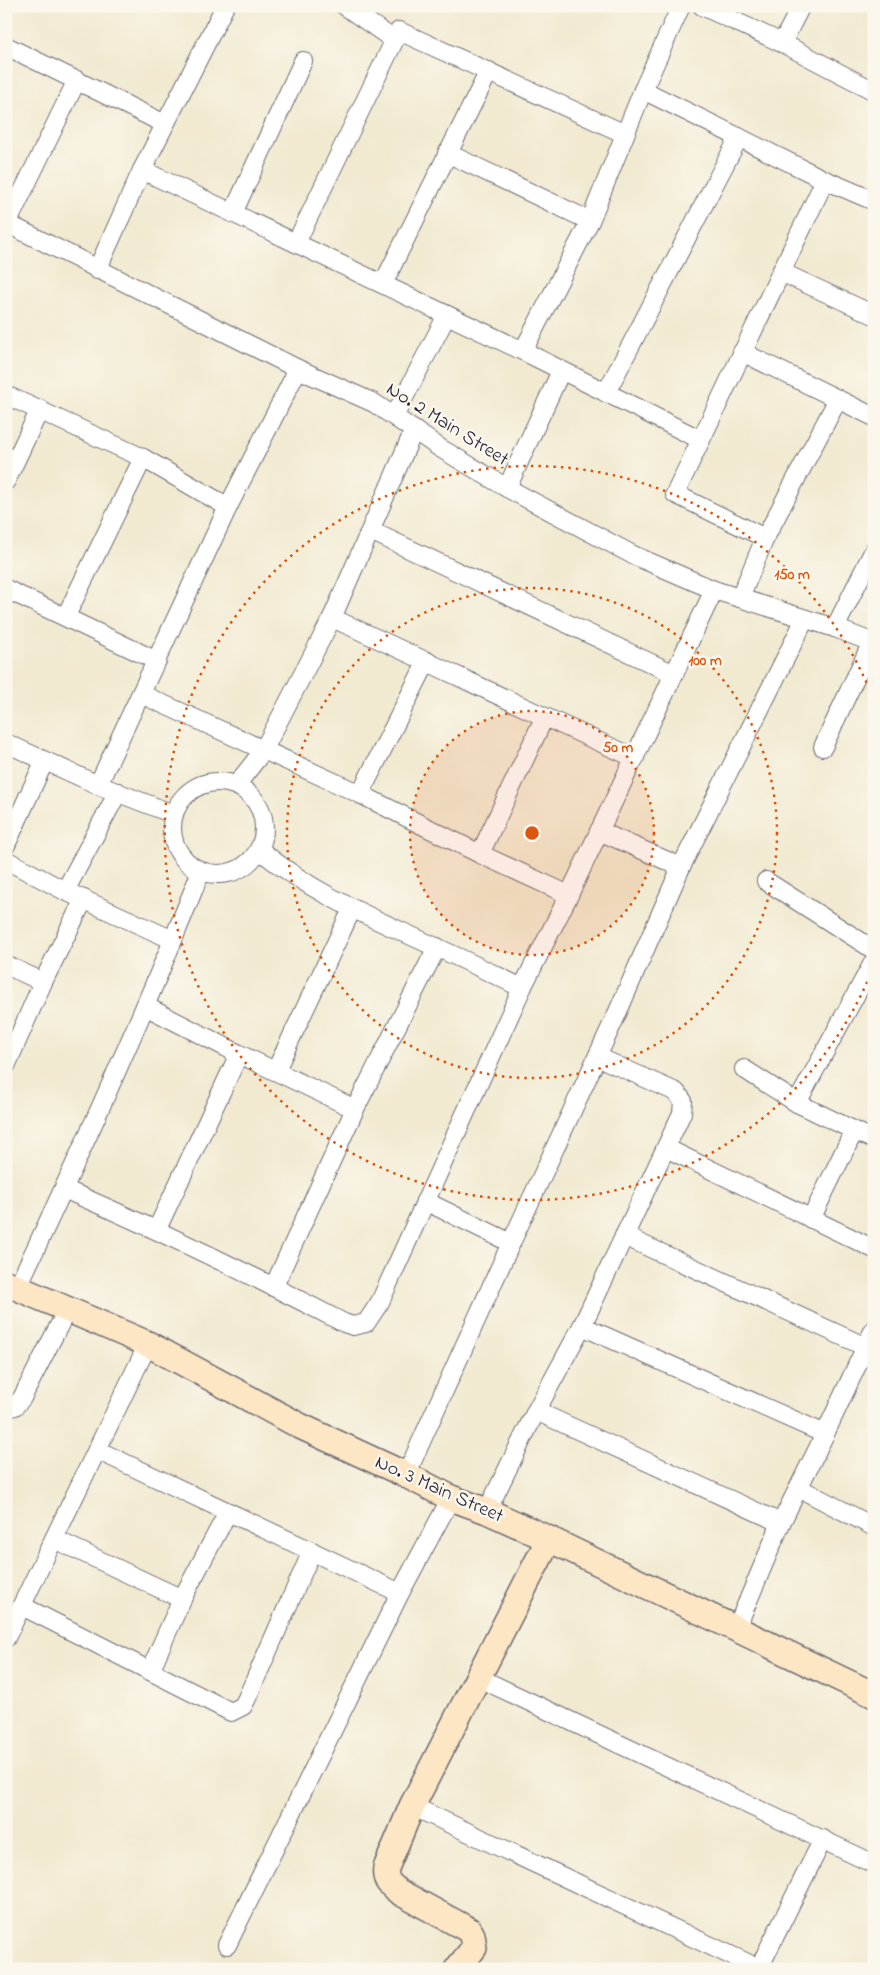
<svg xmlns="http://www.w3.org/2000/svg" width="880" height="1975" viewBox="0 0 880 1975" font-family="'Indie Flower',sans-serif">
<rect width="100%" height="100%" fill="#fbf7ec"/>
<filter id="ink" filterUnits="userSpaceOnUse"><feTurbulence type="fractalNoise" baseFrequency=".02" numOctaves="2"/><feDisplacementMap in="SourceGraphic" scale="10" xChannelSelector="R" yChannelSelector="G"/><feConvolveMatrix kernelMatrix="1 2 1 2 8 2 1 2 1" color-interpolation-filters="sRGB"/></filter>
<filter id="wash" filterUnits="userSpaceOnUse"><feTurbulence type="fractalNoise" baseFrequency=".0096" numOctaves="4" result="noise"/><feDisplacementMap in="SourceGraphic" scale="20" xChannelSelector="R" yChannelSelector="G"/><feGaussianBlur stdDeviation="1.12" result="paint"/><feColorMatrix in="noise" values="0 0 0 0 0 0 0 0 0 0 0 0 0 0 0 0 0 1.4 0 .05"/><feComposite in="paint" operator="in"/></filter>
<g filter="url(#wash)">
<rect width="100%" height="100%" fill="#f1ead1"/>
</g>
<g filter="url(#ink)">
<g fill="none" stroke-linecap="round" stroke-linejoin="round">
<defs>
<g id="street">
<path d="M345 6 394 40"/>
<path d="M702 6 782 43 874 91"/>
<path d="M782 43 801 6"/>
<path d="M6 46 165 124"/>
<path d="M643 90 825 180 874 201"/>
<path d="M447 153 590 221"/>
<path d="M142 170 225 6"/>
<path d="M233 213 303 61"/>
<path d="M6 223 298 369 374 403 440 448 507 488 633 555 714 590 835 628 874 643"/>
<path d="M7 224 77 80"/>
<path d="M296 243 399 31 625 134"/>
<path d="M97 270 142 170 523 351 590 221 643 90 681 6"/>
<path d="M781 272 874 315"/>
<path d="M383 284 489 71"/>
<path d="M523 351 701 440"/>
<path d="M742 352 874 417"/>
<path d="M606 393 739 137"/>
<path d="M6 395 143 458 228 507"/>
<path d="M395 415 447 315"/>
<path d="M6 481 40 409"/>
<path d="M507 488 561 371"/>
<path d="M371 531 674 674"/>
<path d="M765 538 838 399"/>
<path d="M6 589 157 661"/>
<path d="M740 598 765 538 675 494 825 180"/>
<path d="M66 616 143 458"/>
<path d="M332 618C434 664 533 713 635 758"/>
<path d="M835 628 874 550"/>
<path d="M141 694 360 794 480 854 569 895"/>
<path d="M6 743 98 785 173 814"/>
<path d="M823 747 872 642"/>
<circle cx="218" cy="828" r="46"/>
<path d="M237 784 263 751 332 618 414 430"/>
<path d="M98 785 228 507 298 369"/>
<path d="M360 794 427 661"/>
<path d="M599 831 681 867"/>
<path d="M6 845 44 762"/>
<path d="M260 850C310 892 370 917 429 944 461 958 491 973 522 988"/>
<path d="M480 854 544 718"/>
<path d="M6 860 65 891 173 940"/>
<path d="M766 881 874 950"/>
<path d="M65 891 118 792"/>
<path d="M6 965 43 982"/>
<path d="M145 1006 239 1054 355 1109"/>
<path d="M6 1066 43 982 84 899"/>
<path d="M744 1069 797 1103 874 1140"/>
<path d="M276 1070 352 909"/>
<path d="M797 1103 874 961"/>
<path d="M666 1148 874 1249"/>
<path d="M64 1189C159 1230 252 1275 344 1323L353 1326 366 1323 380 1302 522 988 569 895 714 590"/>
<path d="M425 1201 511 1243"/>
<path d="M811 1219 854 1131"/>
<path d="M157 1229 239 1054"/>
<path d="M624 1236 866 1347"/>
<path d="M274 1286 355 1109 437 947"/>
<path d="M17 1288C82 1151 145 1012 201 871"/>
<path d="M582 1326 825 1434"/>
<path d="M6 1409 15 1406 22 1398 68 1308"/>
<path d="M536 1411 781 1523"/>
<path d="M97 1450 400 1593"/>
<path d="M406 1475 511 1243 616 1016 681 867 805 619"/>
<path d="M799 1488 874 1527"/>
<path d="M487 1511 536 1411 582 1326 682 1113 683 1101 676 1092 598 1057"/>
<path d="M54 1539 182 1599"/>
<path d="M22 1606 231 1712 243 1706 247 1698 312 1551"/>
<path d="M736 1629 781 1523 825 1434 874 1329"/>
<path d="M6 1638 148 1344"/>
<path d="M150 1671 182 1599 228 1512"/>
<path d="M479 1678 874 1864"/>
<path d="M412 1806 760 1969"/>
<path d="M227 1945 400 1593 451 1498"/>
<path d="M759 1968 823 1839"/>
</g>
<g id="secondary">
<path d="M6 1283 148 1344 300 1426 406 1475 451 1498 487 1511 549 1539 874 1695"/>
<path d="M457 1969 474 1948 472 1935 469 1930 399 1892C390 1885 384 1880 386 1868L412 1806 549 1539"/>
</g>
</defs>
<use href="#street" stroke="#6a6870" stroke-width="20"/>
<use href="#secondary" stroke="#6a6870" stroke-width="28"/>
<use href="#street" stroke="#fff" stroke-width="18"/>
<use href="#secondary" stroke="#fce6c4" stroke-width="25"/>
</g>
</g>
<circle cx="532" cy="833" r="122" fill="#de560e" fill-opacity=".12"/>
<g fill="none" stroke="#de560e" stroke-width="2.5" stroke-dasharray="2.5 5">
<circle cx="532" cy="833" r="122"/>
<circle cx="532" cy="833" r="245"/>
<path d="M873 968A367 367 0 1 1 873 698"/>
</g>
<g text-anchor="middle" dominant-baseline="central" stroke-width="5" stroke-linejoin="round" paint-order="stroke">
<g font-size="20" fill="#22223b" stroke="#fbf7ec">
<text transform="translate(447 425) rotate(32)">No. 2 Main Street</text>
<text transform="translate(439 1490) rotate(24)">No. 3 Main Street</text>
</g>
</g>
<circle cx="532" cy="833" r="8" fill="#de560e" stroke="#fbf7ec" stroke-width="2.5"/>
<g font-size="15" text-anchor="middle" font-weight="bold" fill="#de560e" stroke="#fbf7ec" stroke-width="5" stroke-linejoin="round" paint-order="stroke">
<text x="792" y="579">150 m</text>
<text x="705" y="665">100 m</text>
<text x="618" y="752">50 m</text>
</g>
<rect width="880" height="1975" fill="none" stroke="#fbf7ec" stroke-width="25"/>
</svg>
